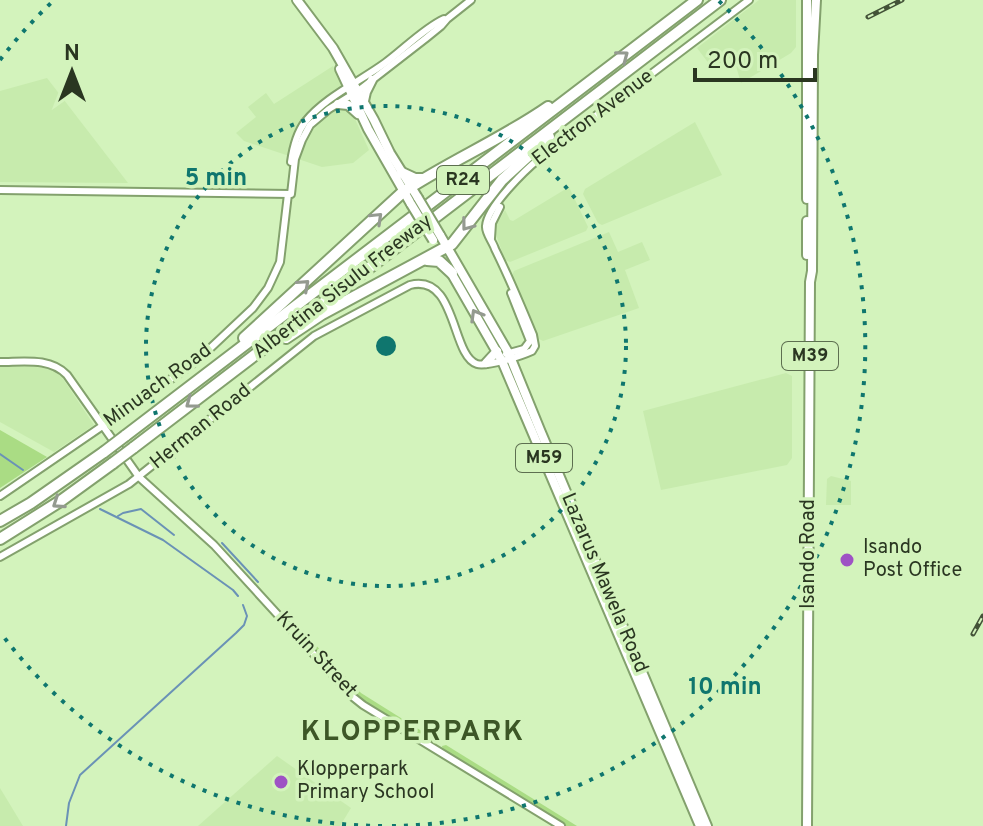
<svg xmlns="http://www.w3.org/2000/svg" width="983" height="826" viewBox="0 0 983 826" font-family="Overpass,sans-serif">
<rect width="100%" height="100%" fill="#d3f3bc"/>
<g fill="#c7ebad">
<path d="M759 0H796V47L791 53 741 83 733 56 713 69 697 48Z"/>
<path d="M333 66 345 91 336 98 355 119 369 150 353 163 322 167 244 141 236 133 256 117 248 107 266 93 274 104Z"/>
<path d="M47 78 128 183 0 182V91Z"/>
<path d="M695 122 722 175 602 225 598 223 583 194 585 189Z"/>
<path d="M569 187 588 227 586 231 510 262 505 260 494 229 505 210 510 220 513 221Z"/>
<path d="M609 232 618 252 642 242 650 260 625 270 639 308 543 341 539 339 512 276 514 271Z"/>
<path d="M0 366 36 367 57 370 94 425 54 452 0 422Z"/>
<path d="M786 373 792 376V458L787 465 661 490 643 411Z"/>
<path d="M831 476 851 481V505H826L827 479Z"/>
<path d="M277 756 351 808 340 826H198Z"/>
<path d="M0 788 23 826H0Z"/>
</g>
<g fill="#aadc84">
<path d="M0 430 47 457 0 488Z"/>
<path d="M294 622 361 693 436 740 437 743 434 745 364 702 292 625Z"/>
<path d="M446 745 577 826H566L443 751 442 746Z"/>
</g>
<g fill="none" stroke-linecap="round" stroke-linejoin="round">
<g stroke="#6a92b6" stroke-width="2">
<path d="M0 454 23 470"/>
<path d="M100 509 163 540 233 590 238 596"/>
<path d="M118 516 123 513 141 509 174 535"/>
<path d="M222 543 258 582"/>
<path d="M66 826 69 803 80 775 236 633 244 625 247 616 243 605"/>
</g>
<defs>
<path id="tertiary" d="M0 496 190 366 202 356 253 308 268 288 280 262 288 194"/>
<g id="secondary">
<path d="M291 162C293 148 296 134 305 122 325 97 359 82 385 63 403 50 424 28 444 19"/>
<path d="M0 190 291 194 295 159 302 140 310 125 329 109 358 91 425 39 441 26 447 19 471 0"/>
<path d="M491 238 492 223 500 207"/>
<path d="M506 354 524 349 530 341 511 293"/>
<path d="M0 362C23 362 50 357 67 375L139 477 214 545 353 697 363 705 561 826"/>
<path d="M0 557 129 484 314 336 410 285C457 273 451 356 477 364 487 367 521 356 532 351L535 346 533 335C521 306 509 277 495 249 493 242 485 233 486 226 487 207 525 170 540 158L749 0"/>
</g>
<g id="primary">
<path d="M297 0 333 48 374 120 390 153 418 198"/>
<path d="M340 69 368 129 411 204"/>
<path d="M364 101 366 92 372 80"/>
<path d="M338 104 348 105 358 114"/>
<path d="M807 199V0"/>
<path d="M807 221V255"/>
<path d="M440 235 509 354 540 430 707 826"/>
<path d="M449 269 502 361 700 826"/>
<path d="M486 363 497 351"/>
<path d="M807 826 810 282 812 271 813 55 816 0"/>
</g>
<g id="motorway">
<path d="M402 173 415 179H423"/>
<path d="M427 260 439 261 452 273"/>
<path d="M244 338 403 192C450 161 502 139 548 107"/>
<path d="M286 338 322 314 452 244 502 180 549 137"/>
<path d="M125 436 697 0"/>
<path d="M133 448 720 0"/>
<path d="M0 521 31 503 104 452"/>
<path d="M0 539 62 500 113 463"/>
</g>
</defs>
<use href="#tertiary" stroke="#83a16d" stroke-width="10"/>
<use href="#secondary" stroke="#83a16d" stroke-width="10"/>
<use href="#primary" stroke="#83a16d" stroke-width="12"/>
<use href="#motorway" stroke="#83a16d" stroke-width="14"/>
<use href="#tertiary" stroke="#fff" stroke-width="6"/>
<use href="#secondary" stroke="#fff" stroke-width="6"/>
<use href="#primary" stroke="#fff" stroke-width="8"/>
<use href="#motorway" stroke="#fff" stroke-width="10"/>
<defs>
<g id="rail">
<path d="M868 17 902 0"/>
<path d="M973 634 983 616"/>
</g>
</defs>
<use href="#rail" stroke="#435238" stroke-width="5"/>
<use href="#rail" stroke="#d3f3bc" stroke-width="2" stroke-dasharray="6" stroke-linecap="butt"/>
<defs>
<g id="primary-bridge">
<path d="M418 198 440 235"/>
<path d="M411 204 433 240"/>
</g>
<g id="motorway-bridge">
<path d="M104 452 125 436"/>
<path d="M113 463 133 448"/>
</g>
</defs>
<use href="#primary-bridge" stroke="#83a16d" stroke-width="12" stroke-linecap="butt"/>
<use href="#motorway-bridge" stroke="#83a16d" stroke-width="14" stroke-linecap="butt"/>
<use href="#primary-bridge" stroke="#fff" stroke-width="8"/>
<use href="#motorway-bridge" stroke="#fff" stroke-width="10"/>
</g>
<defs><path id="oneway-chevron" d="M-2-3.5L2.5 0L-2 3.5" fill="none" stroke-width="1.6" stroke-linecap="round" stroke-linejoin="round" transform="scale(2)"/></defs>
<g stroke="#949a90">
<use href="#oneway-chevron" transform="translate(623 56) rotate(-37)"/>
<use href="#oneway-chevron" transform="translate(377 218) rotate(-44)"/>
<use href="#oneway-chevron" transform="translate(467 225) rotate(127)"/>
<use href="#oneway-chevron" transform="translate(304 285) rotate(-42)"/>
<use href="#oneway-chevron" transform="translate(476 315) rotate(-120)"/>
<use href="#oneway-chevron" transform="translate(191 403) rotate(143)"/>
<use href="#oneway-chevron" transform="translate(58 503) rotate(146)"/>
</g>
<g fill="none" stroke="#0f766e" stroke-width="4" stroke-dasharray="4 8">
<circle cx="386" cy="346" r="240"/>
<path d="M382 826A480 480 0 0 1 0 632M0 60A480 480 0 0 1 53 1M719 1A480 480 0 0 1 390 826"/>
</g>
<g fill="#9e52c4" stroke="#d3f3bc" stroke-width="3">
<circle cx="847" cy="560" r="8"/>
<circle cx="281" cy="782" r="8"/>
</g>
<g text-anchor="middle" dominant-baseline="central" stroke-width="7" stroke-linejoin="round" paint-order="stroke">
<g fill="#d3f3bc" stroke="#5d6f50" stroke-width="2">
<rect x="437" y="166" width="52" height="28" rx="6"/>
<rect x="782" y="342" width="56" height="28" rx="6"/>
<rect x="516" y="444" width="56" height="28" rx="6"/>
</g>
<g font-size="18" font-weight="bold" fill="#2a3621">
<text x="463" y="180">R24</text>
<text x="810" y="356">M39</text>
<text x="544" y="458">M59</text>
</g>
<g font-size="20" fill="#2a3621" stroke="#d3f3bc">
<text transform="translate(593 118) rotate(-37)">Electron Avenue</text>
<text transform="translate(343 287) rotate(-38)">Albertina Sisulu Freeway</text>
<text transform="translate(158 386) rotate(-36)">Minuach Road</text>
<text transform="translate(201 427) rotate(-39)">Herman Road</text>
<text transform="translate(809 554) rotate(-90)">Isando Road</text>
<text transform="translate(604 583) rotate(67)">Lazarus Mawela Road</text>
<text transform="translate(316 655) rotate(47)">Kruin Street</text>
</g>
<g font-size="20" fill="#2a3621" stroke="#d3f3bc" text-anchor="start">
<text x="863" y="548">Isando<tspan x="863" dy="23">Post Office</tspan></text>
<text x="297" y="770">Klopperpark<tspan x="297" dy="23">Primary School</tspan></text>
</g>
<g font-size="28" font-weight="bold" letter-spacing="2" fill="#3d5727" stroke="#d3f3bc">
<text x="413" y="733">KLOPPERPARK</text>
</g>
</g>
<circle cx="386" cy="346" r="12" fill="#0f766e" stroke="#d3f3bc" stroke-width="4"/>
<g font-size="24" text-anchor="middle" font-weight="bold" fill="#0f766e" stroke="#d3f3bc" stroke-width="7" stroke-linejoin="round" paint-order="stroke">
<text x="216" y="185">5 min</text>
<text x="725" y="694">10 min</text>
</g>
<g transform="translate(72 72)" stroke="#d3f3bc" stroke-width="6" paint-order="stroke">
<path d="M0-6L14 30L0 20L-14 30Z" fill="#2a3621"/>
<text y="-12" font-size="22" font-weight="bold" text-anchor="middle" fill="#2a3621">N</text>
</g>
<path d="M695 68v12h120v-12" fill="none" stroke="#2a3621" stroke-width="4"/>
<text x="707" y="68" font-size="24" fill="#2a3621" stroke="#d3f3bc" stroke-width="6" paint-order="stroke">200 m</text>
</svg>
